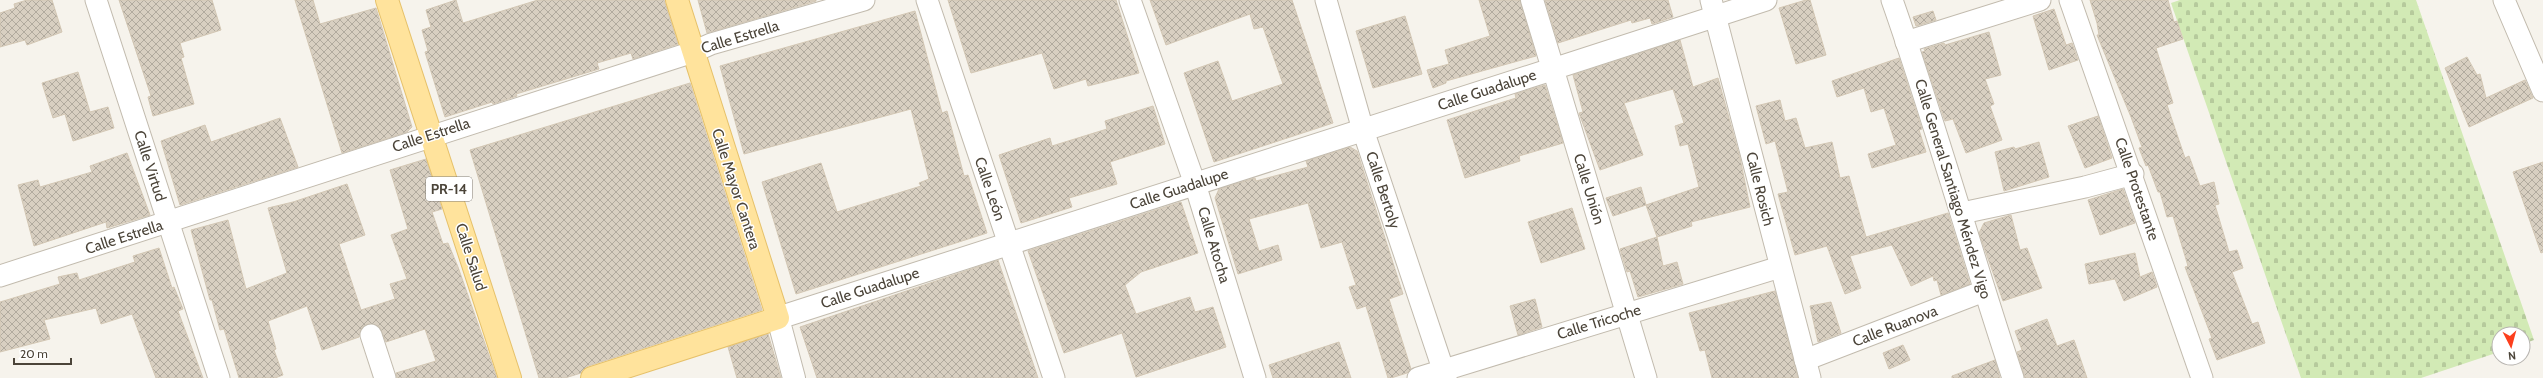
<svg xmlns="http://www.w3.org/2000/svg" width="2543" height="378" viewBox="0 0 2543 378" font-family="Cabin,sans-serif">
<defs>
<pattern id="cemetery-stones" width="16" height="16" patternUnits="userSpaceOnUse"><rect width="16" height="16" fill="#d2eab5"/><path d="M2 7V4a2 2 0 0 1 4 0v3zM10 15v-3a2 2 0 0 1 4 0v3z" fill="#b6ca9c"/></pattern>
<pattern id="building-cross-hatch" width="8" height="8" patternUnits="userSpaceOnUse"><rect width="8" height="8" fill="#d8cfc1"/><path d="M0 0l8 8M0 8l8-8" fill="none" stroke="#b1aa9e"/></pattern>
</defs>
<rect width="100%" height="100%" fill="#f6f3ec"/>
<path fill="url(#cemetery-stones)" d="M2180 0H2416L2534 340 2523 344V334H2499V352L2421 378H2301L2171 3Z"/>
<g fill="url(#building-cross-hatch)" stroke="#d3c7b4">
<path d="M27 0H52L62 32 27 45 25 40 0 47V13L15 8 14 4Z"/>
<path d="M119 0H212L221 30 180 43 184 57 181 58 194 104 153 116 148 97 151 96Z"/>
<path d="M295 0H313L320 24 376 8 412 127 407 132 342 153Z"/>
<path d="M456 0 463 23 538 0H664L678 44 633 59 631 53 597 63 599 69 516 94 517 96 493 104 492 102 445 117 425 52 428 51 422 30 431 27 426 10Z"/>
<path d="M698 0H816V1L707 33Z"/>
<path d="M948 0H1116L1139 73 1088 86 1086 79 1054 89 1042 53 971 73Z"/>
<path d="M1150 0H1292L1333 123 1214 162 1184 73 1218 61 1232 101 1283 84 1263 27 1254 29 1250 14 1166 45Z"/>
<path d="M1479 0H1520L1536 56 1446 81V83L1433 88 1427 70 1449 64 1445 50 1490 36Z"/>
<path d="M1545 0H1668L1673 17 1652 24 1650 18 1632 23 1631 20 1558 43Z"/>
<path d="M1806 0H1810L1826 55 1796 64 1779 8Z"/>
<path d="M2090 0H2168L2174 22 2177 21 2183 39 2156 48 2173 103 2167 105 2185 158 2189 156 2200 186 2214 182 2219 204 2215 205 2229 252 2237 250 2243 268 2232 272 2252 324 2258 322 2265 343 2217 360 2209 339 2212 338 2185 267 2188 266 2173 216 2167 217 2160 192H2158L2148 165 2146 166 2139 148 2142 147 2131 117 2097 35H2099L2097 23Z"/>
<path d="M2054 9 2066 45 2072 43 2078 60 2049 70 2033 16Z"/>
<path d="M915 11 942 113 947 111 964 176 968 175 987 233 796 294 762 182 821 163 837 212 921 186 919 183 929 179 911 109 744 154 720 66Z"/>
<path d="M1933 11 1936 20 1916 26 1913 17Z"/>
<path d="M1405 16 1422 74 1373 88 1356 31Z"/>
<path d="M1989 32 2001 75 1985 79 1994 104 1990 106 2002 140 1966 153 1953 119 1945 121 1922 52 1925 51 1924 49 1944 43 1945 45Z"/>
<path d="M1680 40 1693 87 1718 78 1740 158 1750 207 1691 222 1692 226 1657 237 1646 205 1699 187 1688 144 1680 146 1675 126 1684 123 1673 89 1624 103 1643 155 1600 170 1579 113 1583 112 1573 75Z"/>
<path d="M2467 57 2477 75 2480 74 2486 98 2525 80 2533 98 2469 127 2445 68Z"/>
<path d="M1899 58 1922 129 1919 130 1926 152 1872 168 1868 154 1896 145 1884 108 1871 112 1864 88 1837 97 1832 81Z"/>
<path d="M78 72 90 112 108 107 114 128 73 141 65 114 53 118 42 83Z"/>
<path d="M690 83 762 310 588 366 581 373 565 378H539L470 150Z"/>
<path d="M1545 85 1563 143 1519 156 1520 161 1465 178 1447 120 1516 98 1515 94Z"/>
<path d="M1780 100 1785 121 1796 118 1805 148 1832 142 1840 178 1849 176 1866 237 1948 213 1970 284 1941 295 1937 280 1934 281 1933 276 1911 286 1892 245 1850 256 1861 288 1845 294 1827 246 1795 255 1778 194 1788 192 1775 141 1766 144 1756 106Z"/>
<path d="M1153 106 1165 144 1110 162 1117 184 1069 198 1072 207 1021 223 999 155 1050 138 1052 146 1107 129 1105 121Z"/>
<path d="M2098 116 2112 158 2085 168 2068 126Z"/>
<path d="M280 118 298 167 180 205 161 141 205 125 211 142Z"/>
<path d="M2039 142 2049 177 2004 191 1995 152 2014 147 2015 149Z"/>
<path d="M1350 147 1357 151 1403 294 1389 299 1411 369 1407 373 1391 378H1388L1366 306 1357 309 1349 287 1356 285 1342 242 1321 248 1308 203 1249 219 1259 251 1278 245 1282 260 1238 274 1215 198 1219 189 1255 178 1256 181 1308 167 1306 161Z"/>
<path d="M127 153 150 215 107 228 106 222 34 246 18 185 38 180 40 187 92 172 90 166Z"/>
<path d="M426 159 442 209 432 212 443 244 448 243 458 267 497 378H397L396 373 436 361 425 329 386 342 379 326 368 324 362 327 359 337 322 350 307 306 268 321 276 349 274 350 283 375 275 378H239L224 329 220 330 212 300H210L191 230 228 220 246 289 287 273 268 208 293 202 347 184 365 235 339 244 361 310 395 299 390 284 407 279 391 235 408 229 390 170Z"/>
<path d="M2543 162V252L2541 253 2513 172Z"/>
<path d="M1641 187 1646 205 1613 216 1606 198Z"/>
<path d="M2123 189 2135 223 2100 235 2088 200Z"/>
<path d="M1181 202 1198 253 1141 272 1125 285 1136 314 1190 297 1195 312 1213 307 1226 347 1136 377 1122 333 1064 353 1028 251Z"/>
<path d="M1572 208 1585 249 1541 263 1528 222Z"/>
<path d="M2011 215 2020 250 2027 248 2042 288 2003 301 1979 233 1984 223Z"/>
<path d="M1657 237 1663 266 1677 262 1683 284 1638 297 1630 271 1627 272 1620 249Z"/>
<path d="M159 248 172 288 174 287 183 309 178 311 203 378H156L132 314 101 324 96 308 44 320 50 339 0 352V302L60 284 58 277 77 273 79 280 135 262 133 256Z"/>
<path d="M2135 253 2140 277 2152 272 2157 287 2124 301 2115 279 2089 284 2085 264Z"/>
<path d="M998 260 1038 378H817L800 327Z"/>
<path d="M1775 291 1798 378H1712L1705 350 1700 351 1689 313Z"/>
<path d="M1535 299 1542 327 1518 335 1510 306Z"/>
<path d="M1831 302 1841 333 1818 342 1810 306Z"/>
<path d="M2047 319 2057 346 2074 340 2087 378H2025L2017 352 2022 350 2015 331Z"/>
<path d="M768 334 781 378H737L728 347Z"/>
<path d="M1339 342 1351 378H1273L1269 365Z"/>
<path d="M1903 345 1910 360 1889 369 1883 353Z"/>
<path d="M1995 360 2000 378H1952V376Z"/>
</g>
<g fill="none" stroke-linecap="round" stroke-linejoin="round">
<defs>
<g id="minor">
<path d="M96 0 219 378"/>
<path d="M927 0 1054 378"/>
<path d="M1130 0 1195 184 1255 378"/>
<path d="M1326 0 1363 130 1446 378"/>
<path d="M1711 0 1810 378"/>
<path d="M1892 0C1936 125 1971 252 2013 378"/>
<path d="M2070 0 2202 378"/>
<path d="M2504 0 2543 91"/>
<path d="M1906 42 2040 0"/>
<path d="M1962 213 2085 187 2133 174"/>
<path d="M0 276 693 52 711 44 864 0"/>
<path d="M371 335 385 378"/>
<path d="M1805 360 1984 291"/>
<path d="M1418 378 1780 267"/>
<path d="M1646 378 1553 69 1766 0"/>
</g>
<path id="tertiary" d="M794 378 778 318 1553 69 1532 0"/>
<g id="primary">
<path d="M387 0 510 378"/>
<path d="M592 378 778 318 677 0"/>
</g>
</defs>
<use href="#minor" stroke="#c2bbae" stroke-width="23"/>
<use href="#tertiary" stroke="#c2bbae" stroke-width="24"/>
<use href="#primary" stroke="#e6c16a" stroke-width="24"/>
<use href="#minor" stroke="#fff" stroke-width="21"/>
<use href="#tertiary" stroke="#fff" stroke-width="22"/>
<use href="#primary" stroke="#ffe39c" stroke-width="22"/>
</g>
<g text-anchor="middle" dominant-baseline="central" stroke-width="3" stroke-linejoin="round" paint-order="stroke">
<rect fill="#fff" stroke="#817c74" stroke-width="1" x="426" y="177" width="46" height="24" rx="3"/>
<g font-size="14" font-weight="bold" fill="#4b4439">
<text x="449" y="189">PR-14</text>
</g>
<g font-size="15" fill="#4b4439" stroke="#fff">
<text transform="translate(740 37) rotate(-17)">Calle Estrella</text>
<text transform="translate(1487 90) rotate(-18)">Calle Guadalupe</text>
<text transform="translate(431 135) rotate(-18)">Calle Estrella</text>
<text transform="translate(150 166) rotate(72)">Calle Virtud</text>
<text transform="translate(736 189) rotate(72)">Calle Mayor Cantera</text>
<text transform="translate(990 189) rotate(71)">Calle León</text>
<text transform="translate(1179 189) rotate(-18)">Calle Guadalupe</text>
<text transform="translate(1589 189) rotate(73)">Calle Unión</text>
<text transform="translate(1760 189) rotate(76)">Calle Rosich</text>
<text transform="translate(1953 189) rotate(73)">Calle General Santiago Méndez Vigo</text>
<text transform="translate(2137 189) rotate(71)">Calle Protestante</text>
<text transform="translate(1383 190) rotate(72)">Calle Bertoly</text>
<text transform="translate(124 237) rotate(-18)">Calle Estrella</text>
<text transform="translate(1214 245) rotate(73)">Calle Atocha</text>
<text transform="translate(471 257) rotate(72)">Calle Salud</text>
<text transform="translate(870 288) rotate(-18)">Calle Guadalupe</text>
<text transform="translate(1599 322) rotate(-17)">Calle Tricoche</text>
<text transform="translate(1895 326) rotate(-21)">Calle Ruanova</text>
</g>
</g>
<g transform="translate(2511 346) rotate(174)"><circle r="19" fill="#ffffff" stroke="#b7b4b0"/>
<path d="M0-3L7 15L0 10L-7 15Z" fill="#fc3f1d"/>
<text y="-6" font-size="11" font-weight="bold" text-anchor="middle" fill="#4b4439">N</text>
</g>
<path d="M14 358v6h57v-6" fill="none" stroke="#4b4439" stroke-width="2"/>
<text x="20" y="358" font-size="12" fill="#4b4439" stroke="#ffffff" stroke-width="3" paint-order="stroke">20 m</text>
</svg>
